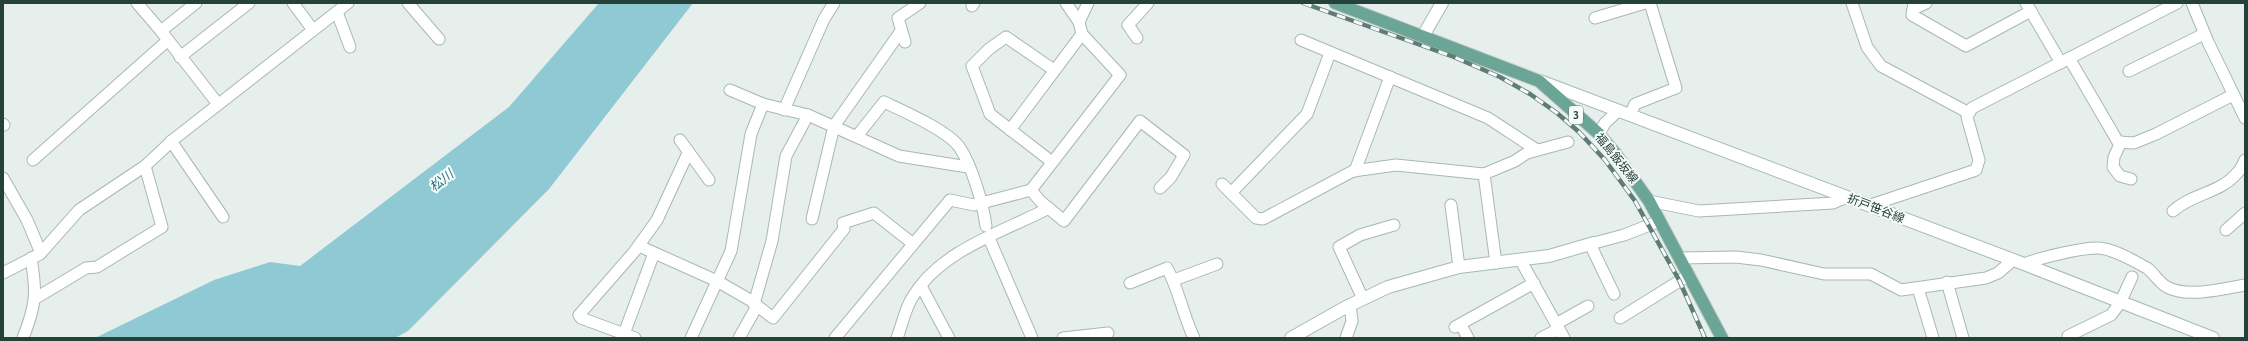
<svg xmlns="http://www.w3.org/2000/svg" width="2248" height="341" viewBox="0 0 2248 341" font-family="Cabin,'Noto Sans JP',sans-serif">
<rect width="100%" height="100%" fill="#e6efeb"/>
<path fill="#8ec9d4" d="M599 3H693L549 189 408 331 395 338H95L214 280 270 262 300 266 509 107Z"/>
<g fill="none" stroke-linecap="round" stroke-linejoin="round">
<defs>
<g id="street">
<path d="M137 3 161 31 218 104"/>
<path d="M293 3 313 30"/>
<path d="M408 3 439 39"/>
<path d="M1066 3 1079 22"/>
<path d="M1852 3 1867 47 1881 66 1969 113"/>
<path d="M1914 3 1912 15 1966 46 2031 11"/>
<path d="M2026 3 2061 63"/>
<path d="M2192 3 2208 42 2245 118"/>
<path d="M972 6 974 3"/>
<path d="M1913 9 1926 3"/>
<path d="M337 12 350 47"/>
<path d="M1595 18 1645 3"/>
<path d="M161 31 196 3"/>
<path d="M1137 38 1128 25 1148 3"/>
<path d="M1301 40 1488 118 1537 150"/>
<path d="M905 42 898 18 920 3"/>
<path d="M180 57 249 3"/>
<path d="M2069 58 2118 142 2134 143 2156 134 2233 95"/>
<path d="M2129 71 2204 34"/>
<path d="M730 90 763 104 808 115 899 156 968 167"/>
<path d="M784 110 824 19 834 3"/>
<path d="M1630 115 1635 104 1676 88 1650 3"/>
<path d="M3 124 4 125"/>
<path d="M1010 130 1082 34 1079 22 1088 3"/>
<path d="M1599 134 1605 123 1618 111"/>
<path d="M857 136 884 102C903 111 949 131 960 148 972 166 983 204 986 226"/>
<path d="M680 140 709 180"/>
<path d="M171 141 223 217"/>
<path d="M2121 142 2114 157 2113 167 2120 176 2131 179"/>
<path d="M33 160 167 41"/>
<path d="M1052 162 990 114 972 66 989 49 1006 37 1054 70"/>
<path d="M1355 171 1390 77"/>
<path d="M1484 174 1496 263"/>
<path d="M3 178 27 220 41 253"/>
<path d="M1222 184 1256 218 1263 219 1353 171 1396 165 1484 174 1515 161 1527 153 1568 142"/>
<path d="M1031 190 1040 201 1064 221 1140 121 1184 155 1171 177 1160 188"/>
<path d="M1231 193 1307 114 1330 53"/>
<path d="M1649 201 1699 211 1833 203 1847 197"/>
<path d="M1451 205 1459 267"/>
<path d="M1871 205 1976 170 1979 160 1967 117 1972 108 2177 3"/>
<path d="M2173 211C2191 194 2221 193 2237 173 2241 170 2243 164 2245 160"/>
<path d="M812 219 834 126 901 31"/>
<path d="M2226 230 2245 213"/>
<path d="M989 238 1032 338"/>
<path d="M1594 243 1624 235 1660 221"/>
<path d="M1590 244 1614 294"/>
<path d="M639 246 717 281 750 300 773 318 844 229 843 223 874 213 912 243"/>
<path d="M1680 258 1736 257 1761 260 1824 274H1871L1901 290 1986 278 1998 273 2013 260"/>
<path d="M1521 261 1564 338"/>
<path d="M2024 264C2039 258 2084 247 2099 248 2114 249 2134 261 2147 268 2154 273 2159 283 2167 287 2186 298 2224 289 2245 285"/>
<path d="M3 273 40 254 79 210 145 166 174 139 348 3"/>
<path d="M1174 280 1217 264"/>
<path d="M1947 282 1963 338"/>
<path d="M1130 283 1167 268C1179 290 1183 315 1194 338"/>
<path d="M921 286 949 338"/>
<path d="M1918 288 1933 338"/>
<path d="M36 298 86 268 97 267 162 227 145 166"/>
<path d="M1363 299 1339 247 1360 235 1394 225"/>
<path d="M754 304 772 241 786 156 808 115"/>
<path d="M1620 318 1689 275"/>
<path d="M1556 324 1588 306"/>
<path d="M1461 325 1468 338"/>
<path d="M1455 327 1534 283"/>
<path d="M624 334 654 253"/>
<path d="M2068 336 2111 315 2120 303 2132 277"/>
<path d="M23 338C36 305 37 293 31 258"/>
<path d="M635 338 581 318 579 315 634 252 657 220 688 153"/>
<path d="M691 338 731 251 751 134 763 104"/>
<path d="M739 338 757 306"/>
<path d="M835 338 950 200 974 205 1031 190 1120 75 1082 34"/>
<path d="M897 338C902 325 905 309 912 298 940 250 1003 232 1049 208"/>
<path d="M1063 338 1108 333"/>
<path d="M1346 338 1352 321 1350 305"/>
<path d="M1541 338 1559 329"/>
</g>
<g id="secondary">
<path d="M1423 36 1442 3"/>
<path d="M1540 81 2024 264 2213 338"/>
<path d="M1291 338 1346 307 1388 287 1459 267 1549 256 1594 243"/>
</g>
<path id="primary" d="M1335 3 1539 81 1599 134 1615 153 1649 201 1722 338"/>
</defs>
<use href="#street" stroke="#a8b8b2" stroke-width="13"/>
<use href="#secondary" stroke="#a4bbb3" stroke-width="14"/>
<use href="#primary" stroke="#c2cac8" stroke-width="14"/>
<use href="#street" stroke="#fff" stroke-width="11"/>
<use href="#secondary" stroke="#fff" stroke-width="12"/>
<use href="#primary" stroke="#6aa596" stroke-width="12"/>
<defs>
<path id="rail" d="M1303 3 1454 57 1500 77 1530 94 1557 113 1579 132 1605 160 1635 201 1679 280 1705 338"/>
</defs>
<use href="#rail" stroke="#5f7d75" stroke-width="4.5"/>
<use href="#rail" stroke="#f7fbf9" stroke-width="3" stroke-dasharray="9" stroke-linecap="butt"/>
</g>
<g text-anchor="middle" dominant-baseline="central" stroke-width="4" stroke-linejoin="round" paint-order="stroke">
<rect fill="#f7fbf9" stroke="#637a73" stroke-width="1" x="1569" y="106" width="14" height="18" rx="3"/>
<g font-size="11" font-weight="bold" fill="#24423a">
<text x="1576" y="115">3</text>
</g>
<g font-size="12" fill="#24423a" stroke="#f7fbf9">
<text transform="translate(1617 158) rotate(51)">福島飯坂線</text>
<text transform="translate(1876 208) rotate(21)">折戸笹谷線</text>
</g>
<g font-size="13" font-style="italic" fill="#1c6f80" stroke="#f7fbf9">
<text transform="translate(441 180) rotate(-39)">松川</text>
</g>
</g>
<rect width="2248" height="341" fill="none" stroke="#24423a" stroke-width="8"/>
</svg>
